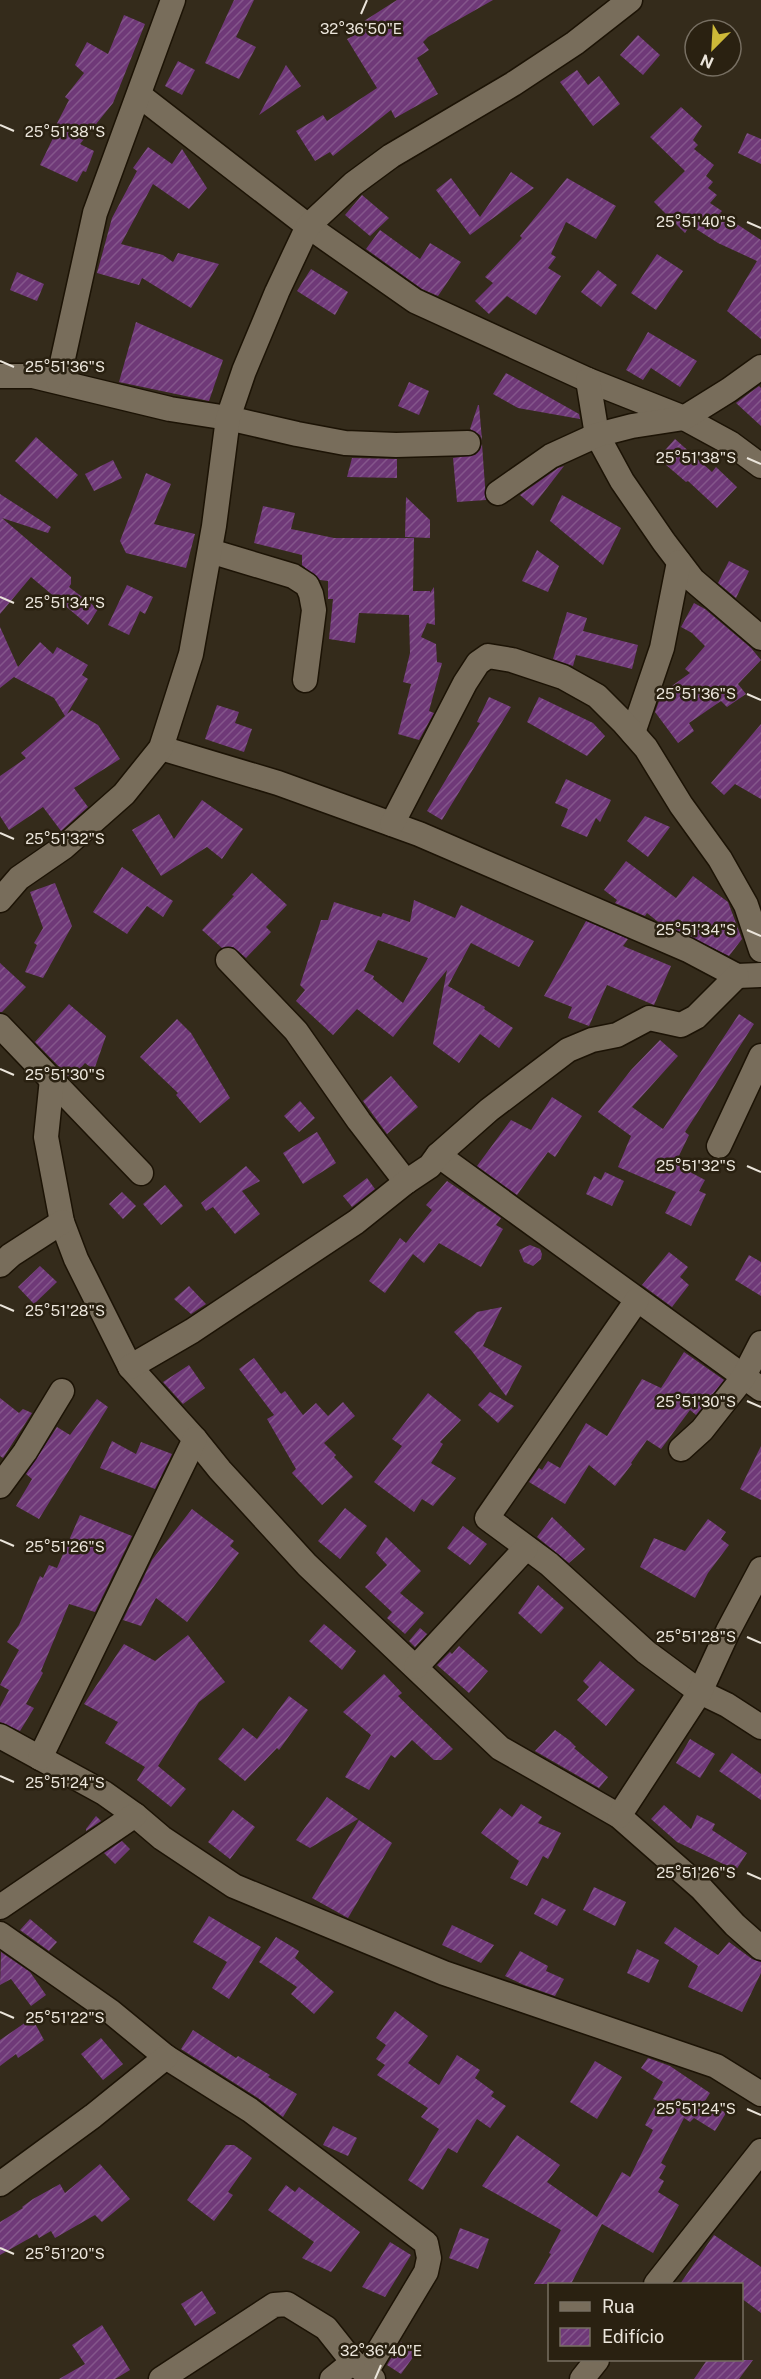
<svg xmlns="http://www.w3.org/2000/svg" width="761" height="2379" viewBox="0 0 761 2379" font-family="'Public Sans',sans-serif">
<defs>
<pattern id="building-hatch" width="6" height="6" patternUnits="userSpaceOnUse" patternTransform="scale(1.5)"><rect width="6" height="6" fill="#6f3978"/><path d="M-1 1l2-2M0 6l6-6M5 7l2-2" fill="none" stroke="#84568b"/></pattern>
</defs>
<rect width="100%" height="100%" fill="#342b1b"/>
<g fill="url(#building-hatch)" fill-rule="evenodd">
<path d="M234 0H254L236 37 256 47 239 79 205 63Z"/>
<path d="M397 0H493L428 37 423 42 429 50 417 58 438 94 395 118 391 110 333 156 330 152 315 161 296 131 323 115 327 121 377 88 347 39 357 34 353 28Z"/>
<path d="M124 15 145 24 113 103 80 144 94 151 86 172 83 171 77 182 40 165 56 132 53 131 69 100 65 97 84 73 75 65 87 42 108 54Z"/>
<path d="M638 35 660 55 643 75 620 55Z"/>
<path d="M178 61 195 70 182 95 165 86Z"/>
<path d="M286 65 301 86 259 115Z"/>
<path d="M577 70 588 85 599 76 620 104 593 126 560 82Z"/>
<path d="M681 107 702 126 693 140 698 145 694 149 714 165 706 176 713 182 708 188 717 195 710 203 722 211 720 213 761 240V339L727 311 757 261 718 243 690 225 685 233 654 202 685 171 650 137Z"/>
<path d="M747 133 761 139V164L738 153Z"/>
<path d="M148 147 172 164 182 149 207 188 189 209 153 184 121 244 163 255 173 262 178 253 219 264 191 308 142 278 139 285 97 273 112 218 137 171 133 168Z"/>
<path d="M511 172 534 188 470 235 436 190 451 178 480 217Z"/>
<path d="M567 178 616 206 596 239 566 222 551 254 556 257 548 268 561 276 536 315 507 296 489 314 475 301 493 283 485 277 522 238 520 236Z"/>
<path d="M362 195 389 218 370 236 345 215Z"/>
<path d="M380 230 420 259 430 243 461 262 438 296 422 289 366 249Z"/>
<path d="M657 254 683 271 656 310 631 293Z"/>
<path d="M311 269 348 292 335 315 297 291Z"/>
<path d="M598 270 617 285 601 307 581 292Z"/>
<path d="M17 272 44 284 37 301 10 290Z"/>
<path d="M136 322 223 360 209 401 119 382Z"/>
<path d="M648 332 697 361 680 387 651 368 643 380 626 370Z"/>
<path d="M506 373 579 414 580 419 518 408 493 394Z"/>
<path d="M409 382 429 391 419 415 398 406Z"/>
<path d="M759 386 761 388V426L736 403Z"/>
<path d="M478 405H479L482 440 480 435 470 429Z"/>
<path d="M36 437 78 475 57 499 15 461Z"/>
<path d="M675 439 712 472 716 467 737 487 717 508 688 481 686 482 658 458Z"/>
<path d="M482 444 486 500 457 502 453 458 475 455 480 450Z"/>
<path d="M352 458 397 459V478L347 477Z"/>
<path d="M113 460 122 478 94 491 85 474Z"/>
<path d="M564 466 533 506 520 495 558 468Z"/>
<path d="M146 473 171 484 154 524 195 534 186 568 126 553 120 541Z"/>
<path d="M0 494 51 527 48 533 2 518 71 577V584L69 587 98 609 88 625 31 577 0 614Z"/>
<path d="M562 495 621 528 603 565 550 521Z"/>
<path d="M406 497 430 520V538L405 537Z"/>
<path d="M263 506 295 513 291 529 334 538H414L413 591H430V593L434 587 435 625 427 623 421 637 436 644 437 662 442 663 429 711 434 713 419 740 398 734 411 684 403 682 410 653 409 615 359 613 355 643 329 639 333 599H328V581L320 580 302 565V555L254 543Z"/>
<path d="M537 550 559 566 548 592 522 581Z"/>
<path d="M729 561 749 571 736 598 718 583Z"/>
<path d="M127 585 153 597 145 614 140 611 129 635 108 625Z"/>
<path d="M694 603 705 609 751 648 761 660 738 684 746 694 727 707 721 701 689 723 694 731 678 743 655 712 662 693 690 673 685 669 705 646 692 633 681 627Z"/>
<path d="M567 612 587 618 583 631 638 645 632 669 576 655 573 666 553 659Z"/>
<path d="M0 627 18 667 40 642 53 654 57 647 88 665 82 675 88 679 67 714 72 710 98 725 120 759 74 788 88 807 61 831 43 807 9 830 0 816V776L26 758 21 753 65 716 54 698 14 677 0 688Z"/>
<path d="M489 697 511 707 442 820 427 811 480 723 477 722Z"/>
<path d="M539 697 593 723 605 736 587 756 527 722Z"/>
<path d="M217 705 239 712 235 723 252 729 244 752 205 739Z"/>
<path d="M761 724V799L735 784 724 795 711 783Z"/>
<path d="M566 779 611 800 600 822 596 818 587 837 561 826 568 809 555 803Z"/>
<path d="M202 800 243 829 222 859 207 847 161 876 132 830 159 814 174 839Z"/>
<path d="M645 816 670 827 648 857 627 841Z"/>
<path d="M626 861 676 898 693 876 728 902 742 939 729 956 657 921 647 913 645 916 615 903 617 900 604 890Z"/>
<path d="M122 867 173 901 163 917 147 906 127 934 93 912Z"/>
<path d="M252 873 287 905 266 927 271 932 246 958 233 947 222 948 202 930 234 896 232 895Z"/>
<path d="M55 883 72 926 43 978 25 972 37 945 34 943 43 928 30 892Z"/>
<path d="M414 900 455 918 461 905 534 941 519 967 471 943 448 986 485 1007 484 1009 513 1028 499 1048 480 1034 459 1063 433 1044 447 970 393 1037 357 1009 333 1035 296 1001 305 990 300 985 321 920H328L334 902 381 917 383 913 410 922ZM378 940 428 958 403 1003 373 979 374 976 364 971Z"/>
<path d="M586 921 628 939 623 946 671 966 654 1005 607 985 589 1026 568 1018 572 1007 544 996Z"/>
<path d="M0 963 26 987 2 1012H0Z"/>
<path d="M69 1004 106 1036 94 1070 85 1063 71 1079 35 1042Z"/>
<path d="M739 1014 754 1024 685 1132 689 1135 675 1164 705 1180 699 1191 706 1194 691 1226 665 1213 676 1192 618 1167 631 1136 598 1112 631 1070 660 1040 678 1056 632 1107 663 1129Z"/>
<path d="M177 1019 191 1033 230 1098 200 1123 176 1095 178 1093 140 1057Z"/>
<path d="M391 1076 418 1107 387 1134 363 1101Z"/>
<path d="M552 1097 582 1116 555 1157 548 1152 517 1195 477 1166 511 1120 531 1130Z"/>
<path d="M300 1101 315 1118 299 1132 284 1116Z"/>
<path d="M317 1132 336 1163 303 1184 283 1153Z"/>
<path d="M246 1166 260 1181 242 1191 260 1214 235 1234 213 1207 206 1211 201 1203Z"/>
<path d="M605 1172 624 1181 612 1206 586 1194 594 1176 601 1180Z"/>
<path d="M367 1178 375 1189 352 1207 343 1196Z"/>
<path d="M447 1181 501 1218 496 1225 503 1229 481 1267 439 1243 424 1263 413 1254 385 1293 369 1281 400 1238 406 1243 432 1210 426 1205Z"/>
<path d="M165 1185 183 1206 161 1225 143 1204Z"/>
<path d="M122 1192 136 1206 123 1219 109 1204Z"/>
<path d="M530 1245 540 1249 542 1254 541 1259 533 1266 524 1262 519 1250Z"/>
<path d="M669 1252 688 1267 680 1277 689 1285 672 1307 642 1285Z"/>
<path d="M749 1255 761 1262V1296L735 1280Z"/>
<path d="M40 1266 57 1282 34 1304 18 1287Z"/>
<path d="M189 1286 206 1304 191 1314 174 1299Z"/>
<path d="M502 1307 483 1346 522 1366 506 1396 471 1350 454 1332 477 1312Z"/>
<path d="M684 1352 724 1380 696 1415 690 1410 661 1449 647 1440 631 1463 632 1464 615 1486 589 1465 565 1504 529 1482 539 1468 542 1470 548 1461 560 1468 586 1423 607 1436 642 1379 661 1388Z"/>
<path d="M254 1358 281 1394 285 1391 303 1415 316 1403 328 1416 343 1402 355 1416 324 1443 336 1455 334 1457 353 1477 322 1505 292 1473 296 1469 267 1419 274 1415 239 1369Z"/>
<path d="M189 1365 205 1388 183 1404 163 1382Z"/>
<path d="M490 1392 514 1406 498 1423 478 1405Z"/>
<path d="M428 1393 461 1420 440 1442 443 1444 431 1463 456 1478 433 1506 422 1499 414 1512 374 1482 402 1446 392 1439Z"/>
<path d="M0 1398 19 1413 23 1409 32 1413 3 1458 0 1456Z"/>
<path d="M97 1399 108 1407 39 1519 16 1506 32 1479 26 1474 57 1427 70 1435Z"/>
<path d="M112 1441 136 1454 141 1442 172 1454 155 1489 100 1468Z"/>
<path d="M761 1446V1500L740 1489Z"/>
<path d="M345 1508 367 1526 340 1559 318 1541Z"/>
<path d="M192 1509 234 1541 230 1546 239 1553 187 1622 156 1598 141 1626 123 1620 152 1560Z"/>
<path d="M80 1515 132 1536 95 1612 69 1604 41 1671 43 1673 26 1704 34 1708 20 1731 0 1722V1707L9 1690 0 1685 19 1650 7 1642 19 1625 40 1576 43 1578 49 1565 57 1568Z"/>
<path d="M552 1517 585 1549 569 1563 537 1537Z"/>
<path d="M708 1519 726 1532 721 1539 729 1545 708 1573 695 1598 640 1567 654 1538 685 1551Z"/>
<path d="M463 1526 487 1544 470 1565 447 1548Z"/>
<path d="M386 1537 421 1571 400 1593 424 1613 405 1634 387 1618 392 1612 365 1587 387 1565 376 1553Z"/>
<path d="M538 1585 564 1608 541 1634 518 1613Z"/>
<path d="M324 1624 356 1651 342 1670 309 1641Z"/>
<path d="M420 1628 427 1634 415 1647 409 1641Z"/>
<path d="M188 1635 225 1682 199 1702 158 1766 186 1789 171 1807 137 1780 145 1767 105 1743 118 1722 84 1704 124 1644 155 1661Z"/>
<path d="M459 1646 488 1671 469 1693 437 1665 450 1652 452 1654Z"/>
<path d="M600 1661 635 1690 606 1726 577 1700 589 1687 583 1681Z"/>
<path d="M384 1674 402 1693 398 1696 453 1749 441 1760H434L412 1740 395 1758 391 1755 369 1790 345 1777 371 1735 343 1712Z"/>
<path d="M289 1696 308 1710 279 1750 277 1748 245 1781 218 1759 243 1728 257 1739Z"/>
<path d="M555 1730 569 1740 576 1747 574 1748 608 1777 599 1788 535 1751Z"/>
<path d="M690 1739 715 1754 700 1778 676 1763Z"/>
<path d="M732 1753 761 1774V1800L719 1771Z"/>
<path d="M327 1797 358 1819 310 1848 296 1840Z"/>
<path d="M521 1804 542 1817 538 1823 561 1833 548 1859 543 1856 527 1886 510 1878 519 1861 481 1833 500 1808 512 1817Z"/>
<path d="M664 1805 691 1829 697 1815 715 1824 712 1830 747 1853 736 1870 677 1842 651 1819Z"/>
<path d="M233 1810 255 1827 230 1859 208 1842Z"/>
<path d="M96 1816 101 1821 86 1831V1829Z"/>
<path d="M359 1820 392 1843 348 1918 312 1898Z"/>
<path d="M122 1841 130 1849 115 1864 104 1853Z"/>
<path d="M594 1887 626 1902 615 1926 583 1910Z"/>
<path d="M542 1898 566 1910 557 1926 534 1914Z"/>
<path d="M209 1916 261 1947 229 1999 212 1988 227 1962 193 1942Z"/>
<path d="M30 1919 57 1942 49 1951 20 1930Z"/>
<path d="M452 1925 494 1945 481 1963 442 1945Z"/>
<path d="M675 1927 718 1955 729 1942 752 1959 761 1962V1973L742 2012 688 1987 698 1966 664 1943Z"/>
<path d="M276 1937 299 1951 295 1958 334 1992 314 2014 291 1994 297 1987 259 1962Z"/>
<path d="M637 1949 659 1960 649 1983 627 1973Z"/>
<path d="M520 1951 548 1966 546 1971 564 1979 555 1996 524 1985 505 1976Z"/>
<path d="M1 1952 30 1972 46 1995 31 2006 11 1979 0 1985Z"/>
<path d="M395 2011 428 2036 408 2063 439 2085 457 2055 480 2070 475 2078 494 2092 491 2096 506 2106 490 2128 477 2119 457 2153 448 2148 423 2190 408 2180 439 2129 421 2117 428 2108 377 2075 385 2065 376 2059 386 2045 376 2038Z"/>
<path d="M32 2018 44 2040 18 2058 16 2054 0 2066V2040Z"/>
<path d="M193 2030 236 2058 238 2056 270 2075 268 2077 297 2094 283 2117 258 2098 181 2049Z"/>
<path d="M101 2038 123 2064 103 2080 81 2054Z"/>
<path d="M648 2058 670 2066 710 2093 705 2101 726 2113 715 2131 694 2118 690 2122 684 2118 661 2163 666 2166 659 2178 664 2181 658 2192 679 2205 653 2253 602 2224 571 2284H534L551 2254 549 2253 561 2230 482 2186 517 2135 560 2165 547 2182 597 2217 622 2172 630 2177 653 2130 645 2125 658 2101 653 2099 663 2082 641 2068Z"/>
<path d="M595 2061 622 2077 597 2119 570 2102Z"/>
<path d="M333 2126 357 2138 348 2156 323 2145Z"/>
<path d="M226 2145H234L252 2158 228 2192 233 2195 214 2221 187 2200Z"/>
<path d="M100 2164 130 2199 102 2222 95 2215 55 2238 51 2231 39 2238 37 2234 0 2255V2222L23 2208 22 2207 33 2199 60 2184 65 2193Z"/>
<path d="M286 2185 295 2192 299 2187 360 2232 331 2272 302 2258 314 2242 268 2210Z"/>
<path d="M460 2228 489 2239 478 2269 449 2258Z"/>
<path d="M714 2235 761 2267V2313L741 2298V2284H680Z"/>
<path d="M390 2242 411 2255 385 2297 362 2287Z"/>
<path d="M202 2291 216 2313 195 2326 181 2304Z"/>
<path d="M102 2325 130 2370 115 2379H59L85 2364 72 2345Z"/>
<path d="M401 2342 416 2353 401 2374 387 2365Z"/>
<path d="M707 2360H753L739 2379H694Z"/>
</g>
<g fill="none" stroke-linecap="round" stroke-linejoin="round">
<defs>
<g id="street">
<path d="M139 95 308 226 415 301 588 380 684 418 730 443 761 466"/>
<path d="M0 376H33L170 409 228 418 297 434 345 443 396 445 468 443"/>
<path d="M588 380 597 435 622 481 664 542 693 580 761 638"/>
<path d="M58 381 95 213 173 0"/>
<path d="M498 493 551 456 597 435 632 426 684 418 729 390 761 367"/>
<path d="M210 551 293 576 307 585 311 594 314 610 305 680"/>
<path d="M633 733 662 648 679 562"/>
<path d="M161 748 278 783 419 834 688 950 737 976 761 975"/>
<path d="M392 824 465 683 478 663 488 656 512 660 563 677 597 696 624 723 646 748 681 805 720 859 746 905 761 950"/>
<path d="M0 900 19 878 64 847 124 794 161 748 191 654 214 526 228 418 244 371 277 292 308 226 353 184 391 156 513 84 575 43 630 0"/>
<path d="M228 960 296 1031 359 1121 406 1182"/>
<path d="M0 1026 141 1173"/>
<path d="M52 1079 46 1137 62 1222 76 1259 130 1367 195 1439 220 1470 307 1565 500 1748 619 1816 701 1888 735 1925 761 1948"/>
<path d="M719 1146 761 1056"/>
<path d="M438 1155 761 1389"/>
<path d="M0 1265 11 1255 62 1222"/>
<path d="M637 1300 487 1518 549 1564 646 1652 700 1692 727 1705 761 1727"/>
<path d="M130 1367 192 1331 356 1222 406 1182 430 1166 438 1155 489 1110 568 1050 592 1040 617 1035 649 1018 681 1025 696 1017 737 976"/>
<path d="M681 1449 702 1430 743 1378 761 1343"/>
<path d="M0 1486 25 1452 62 1391"/>
<path d="M416 1667 526 1548"/>
<path d="M0 1736 104 1793 135 1815 162 1838 234 1886 444 1973 716 2066 761 2094"/>
<path d="M40 1758 195 1439"/>
<path d="M619 1816 700 1692 728 1631 761 1569"/>
<path d="M0 1907 135 1815"/>
<path d="M0 1934 110 2011 166 2057 250 2110 426 2243 429 2258 426 2272 366 2372"/>
<path d="M0 2184 93 2116 166 2057"/>
<path d="M656 2284 761 2151"/>
<path d="M161 2379 274 2305 287 2304 326 2328 353 2362 373 2379"/>
<path d="M332 2379 353 2362"/>
<path d="M582 2379 597 2360"/>
</g>
</defs>
<use href="#street" stroke="#1c1305" stroke-width="27"/>
<use href="#street" stroke="#786d5b" stroke-width="24"/>
</g>
<path fill="none" stroke="#ebe5db" stroke-width="2" d="M361 14 367 0M0 125 14 131M747 222 761 228M0 361 14 367M747 458 761 464M0 597 14 603M747 694 761 700M0 833 14 839M747 930 761 936M0 1069 14 1075M747 1166 761 1172M0 1305 14 1311M747 1401 761 1407M0 1540 14 1546M747 1637 761 1643M0 1776 14 1782M747 1873 761 1879M0 2012 14 2018M747 2109 761 2115M0 2248 14 2254M375 2379 381 2365"/>
<g font-size="15" text-anchor="middle" fill="#ebe5db" stroke="#2a2111" stroke-width="5" stroke-linejoin="round" paint-order="stroke">
<text x="361" y="34">32°36'50"E</text>
<text x="65" y="137">25°51'38"S</text>
<text x="696" y="227">25°51'40"S</text>
<text x="65" y="372">25°51'36"S</text>
<text x="696" y="463">25°51'38"S</text>
<text x="65" y="608">25°51'34"S</text>
<text x="696" y="699">25°51'36"S</text>
<text x="65" y="844">25°51'32"S</text>
<text x="696" y="935">25°51'34"S</text>
<text x="65" y="1080">25°51'30"S</text>
<text x="696" y="1171">25°51'32"S</text>
<text x="65" y="1316">25°51'28"S</text>
<text x="696" y="1407">25°51'30"S</text>
<text x="65" y="1552">25°51'26"S</text>
<text x="696" y="1642">25°51'28"S</text>
<text x="65" y="1788">25°51'24"S</text>
<text x="696" y="1878">25°51'26"S</text>
<text x="65" y="2023">25°51'22"S</text>
<text x="696" y="2114">25°51'24"S</text>
<text x="65" y="2259">25°51'20"S</text>
<text x="381" y="2356">32°36'40"E</text>
</g>
<rect x="548" y="2283" width="195" height="78" fill="#2a2111" stroke="#776f62" stroke-width="1.5"/>
<rect x="560" y="2302" width="30" height="9" fill="#786d5b" stroke="#776f62" stroke-width="1.5"/>
<text x="602" y="2313" font-size="18" fill="#ebe5db">Rua</text>
<rect x="560" y="2328" width="30" height="18" fill="url(#building-hatch)" stroke="#776f62" stroke-width="1.5"/>
<text x="602" y="2343" font-size="18" fill="#ebe5db">Edifício</text>
<g transform="translate(713 48) rotate(204)"><circle r="28" fill="#2a2111" stroke="#776f62" stroke-width="1.5"/>
<path d="M0-4.5L10 22L0 15L-10 22Z" fill="#cdb938"/>
<text y="-9" font-size="16" font-weight="bold" text-anchor="middle" fill="#ebe5db">N</text>
</g>
</svg>
